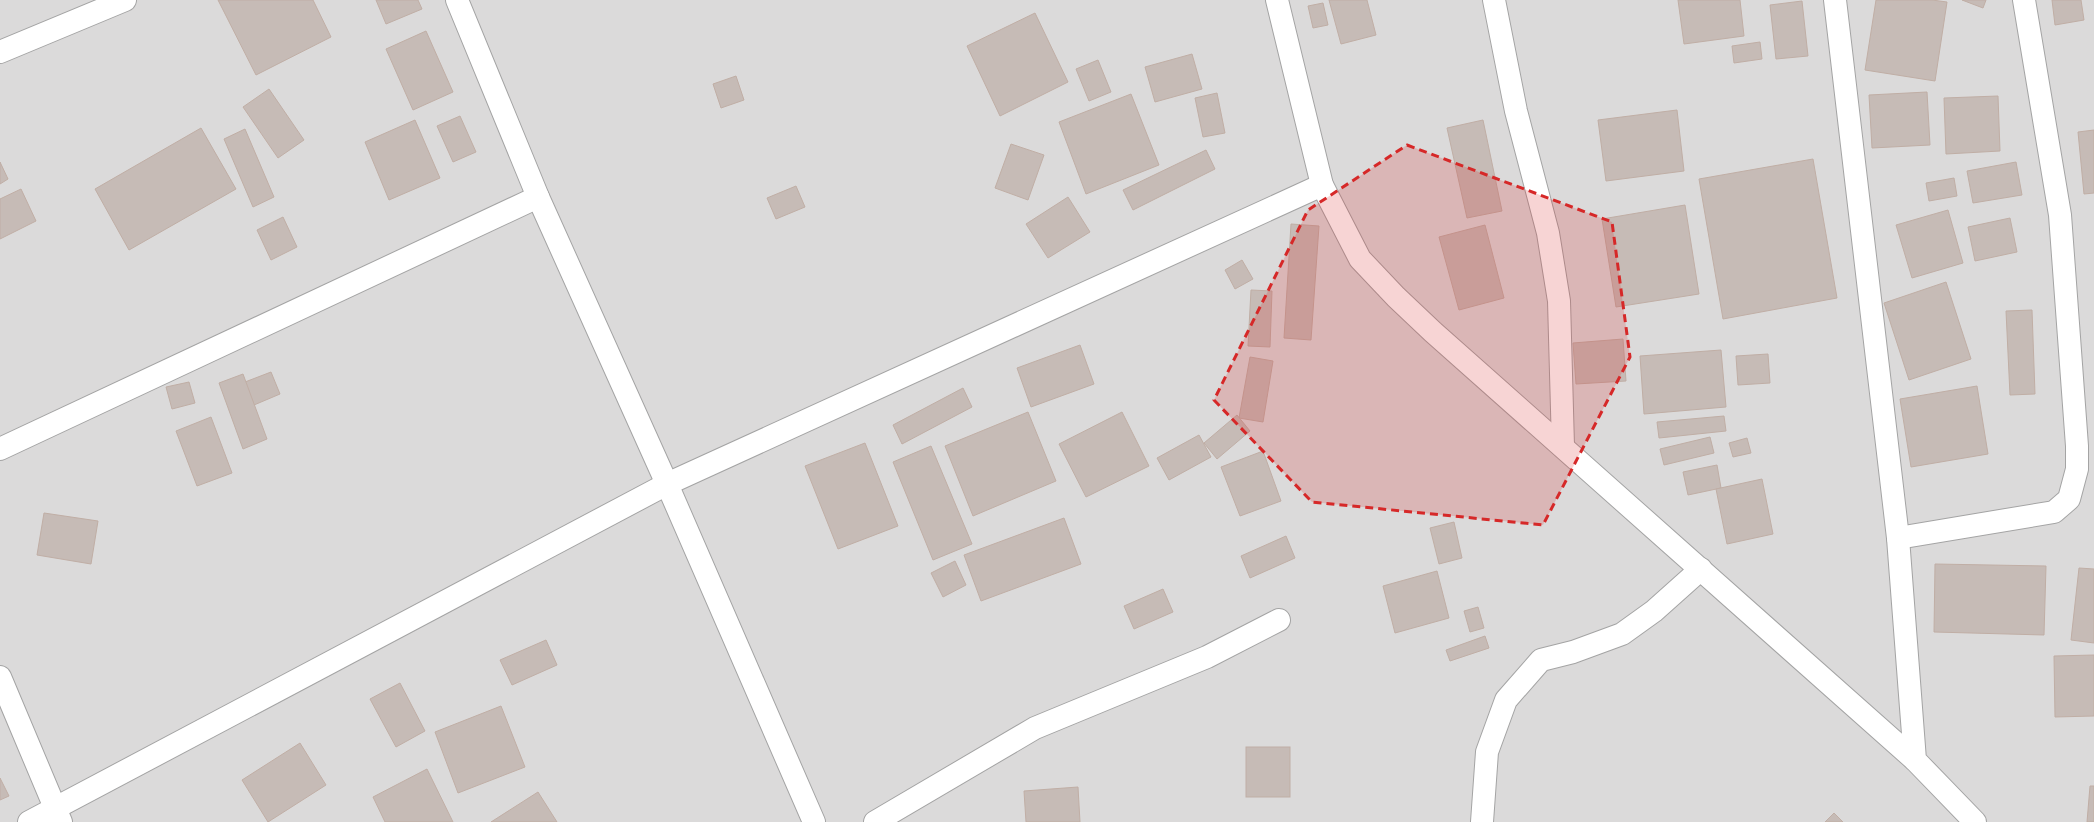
<svg xmlns="http://www.w3.org/2000/svg" width="2094" height="822" viewBox="0 0 2094 822" font-family="Roboto,sans-serif">
<rect width="100%" height="100%" fill="#eee9e2"/>
<rect fill="#dbdada" x="0" y="0" width="2094" height="822"/>
<g fill="#c6bbb6" stroke="#c0aea5">
<path d="M218 0H313L331 37 256 75Z"/>
<path d="M376 0H418L422 9 386 24Z"/>
<path d="M1329 0H1367L1376 35 1341 44Z"/>
<path d="M1678 0H1740L1744 36 1684 44Z"/>
<path d="M1876 0H1932L1947 2 1935 81 1865 70Z"/>
<path d="M1962 0H1986L1983 8Z"/>
<path d="M2052 0H2081L2084 20 2055 25Z"/>
<path d="M1802 1 1808 56 1776 59 1770 5Z"/>
<path d="M1323 3 1328 25 1313 28 1308 6Z"/>
<path d="M1035 13 1068 82 1000 116 967 46Z"/>
<path d="M426 31 453 92 413 110 386 49Z"/>
<path d="M1760 42 1762 59 1734 63 1732 46Z"/>
<path d="M1192 54 1202 89 1155 102 1145 67Z"/>
<path d="M1098 60 1111 92 1089 101 1076 69Z"/>
<path d="M736 76 744 100 721 108 713 84Z"/>
<path d="M269 89 304 140 278 158 243 107Z"/>
<path d="M1927 92 1930 145 1872 148 1869 95Z"/>
<path d="M1217 93 1225 133 1203 137 1195 98Z"/>
<path d="M1131 94 1159 165 1086 194 1059 122Z"/>
<path d="M1998 96 2000 151 1946 154 1944 98Z"/>
<path d="M1677 110 1684 171 1606 181 1598 120Z"/>
<path d="M460 116 476 152 453 162 437 126Z"/>
<path d="M415 120 440 178 389 200 365 142Z"/>
<path d="M1483 120 1502 211 1467 218 1447 128Z"/>
<path d="M201 128 236 189 129 250 95 189Z"/>
<path d="M245 129 274 197 253 207 224 139Z"/>
<path d="M2094 130V193L2084 194 2078 132Z"/>
<path d="M1011 144 1044 155 1028 200 995 188Z"/>
<path d="M1206 150 1215 169 1133 210 1123 190Z"/>
<path d="M1813 159 1837 298 1723 319 1699 179Z"/>
<path d="M0 162 8 179 0 184Z"/>
<path d="M2016 162 2022 195 1973 203 1967 171Z"/>
<path d="M1954 178 1957 196 1929 201 1926 183Z"/>
<path d="M796 186 805 207 776 219 767 198Z"/>
<path d="M21 189 36 221 0 239V199Z"/>
<path d="M1068 197 1090 232 1048 258 1026 224Z"/>
<path d="M1685 205 1699 294 1616 307 1602 219Z"/>
<path d="M1948 210 1963 263 1912 278 1896 225Z"/>
<path d="M283 217 297 247 271 260 257 230Z"/>
<path d="M2010 218 2017 252 1975 261 1968 227Z"/>
<path d="M1291 224 1319 226 1311 340 1284 338Z"/>
<path d="M1485 225 1504 298 1459 310 1439 237Z"/>
<path d="M1242 260 1253 279 1235 289 1225 270Z"/>
<path d="M1946 282 1971 359 1909 380 1884 303Z"/>
<path d="M1251 290 1272 291 1270 347 1248 346Z"/>
<path d="M2032 310 2035 394 2010 395 2006 311Z"/>
<path d="M1623 339 1626 381 1576 384 1573 343Z"/>
<path d="M1080 345 1094 384 1031 407 1017 368Z"/>
<path d="M1721 350 1726 407 1644 414 1640 356Z"/>
<path d="M1768 354 1770 383 1738 385 1736 356Z"/>
<path d="M1250 357 1273 361 1263 422 1239 418Z"/>
<path d="M271 372 280 394 254 405 245 382Z"/>
<path d="M243 374 267 439 243 449 219 383Z"/>
<path d="M189 382 195 403 172 409 166 387Z"/>
<path d="M1977 386 1988 454 1911 467 1900 399Z"/>
<path d="M963 388 972 407 902 444 893 425Z"/>
<path d="M1028 412 1056 481 973 516 945 446Z"/>
<path d="M1122 412 1149 466 1086 497 1059 444Z"/>
<path d="M1237 415 1250 431 1217 459 1204 443Z"/>
<path d="M1724 416 1726 431 1659 438 1657 422Z"/>
<path d="M211 417 232 473 197 486 176 431Z"/>
<path d="M1199 435 1211 457 1169 480 1157 458Z"/>
<path d="M1710 437 1714 453 1664 465 1660 449Z"/>
<path d="M1747 438 1751 453 1733 457 1729 443Z"/>
<path d="M865 443 898 526 838 549 805 466Z"/>
<path d="M931 446 972 544 933 560 893 462Z"/>
<path d="M1263 451 1281 501 1240 516 1221 467Z"/>
<path d="M1717 465 1721 488 1688 495 1683 472Z"/>
<path d="M1762 479 1773 534 1727 544 1716 489Z"/>
<path d="M44 513 98 521 91 564 37 555Z"/>
<path d="M1064 518 1081 564 981 601 964 555Z"/>
<path d="M1454 522 1462 558 1439 564 1430 528Z"/>
<path d="M1286 536 1295 558 1250 578 1241 556Z"/>
<path d="M955 561 966 585 943 597 931 573Z"/>
<path d="M1935 564 2046 566 2044 635 1934 632Z"/>
<path d="M2079 568 2094 569V643L2071 640Z"/>
<path d="M1437 571 1449 618 1395 633 1383 586Z"/>
<path d="M1163 589 1173 612 1134 629 1124 606Z"/>
<path d="M1478 607 1484 628 1470 632 1464 611Z"/>
<path d="M1485 636 1489 648 1450 661 1446 650Z"/>
<path d="M546 640 557 665 512 685 500 660Z"/>
<path d="M2094 655V716L2055 717 2054 656Z"/>
<path d="M400 683 425 731 396 747 370 699Z"/>
<path d="M501 706 525 767 458 793 435 732Z"/>
<path d="M300 743 326 785 268 822 242 780Z"/>
<rect x="1246" y="747" width="44" height="50"/>
<path d="M427 769 453 822H385L373 797Z"/>
<path d="M0 778 9 796 0 800Z"/>
<path d="M2090 786H2094V822H2087Z"/>
<path d="M1078 787 1080 822H1026L1024 791Z"/>
<path d="M538 792 557 822H491Z"/>
<path d="M1834 813 1843 822H1825Z"/>
</g>
<g fill="none" stroke-linecap="round" stroke-linejoin="round">
<defs>
<g id="street">
<path d="M457 0 538 197 667 484 814 822"/>
<path d="M1277 0 1322 185 1360 259 1396 297 1433 332 1915 760"/>
<path d="M1494 0 1516 111 1548 233 1559 301 1563 446"/>
<path d="M1835 0 1898 538 1915 760 1975 822"/>
<path d="M0 52 125 0"/>
<path d="M0 449 538 197"/>
<path d="M1898 538 2054 512 2069 499 2077 469V446L2060 215 2024 0"/>
<path d="M0 677 61 822"/>
<path d="M29 822 667 484 1322 185"/>
<path d="M875 822 1035 728 1207 657 1279 620"/>
<path d="M1482 822 1487 752 1506 700 1541 660 1573 652 1622 634 1654 611 1701 569"/>
</g>
</defs>
<use href="#street" stroke="#a4a4a4" stroke-width="24"/>
<use href="#street" stroke="#fff" stroke-width="22"/>
</g>
<path fill="#d62828" fill-opacity="0.2" stroke="#d62828" stroke-width="3" stroke-dasharray="8 5" stroke-linejoin="round" d="M1407 145 1612 222 1630 357 1543 525 1312 502 1214 400 1308 210Z"/>
</svg>
